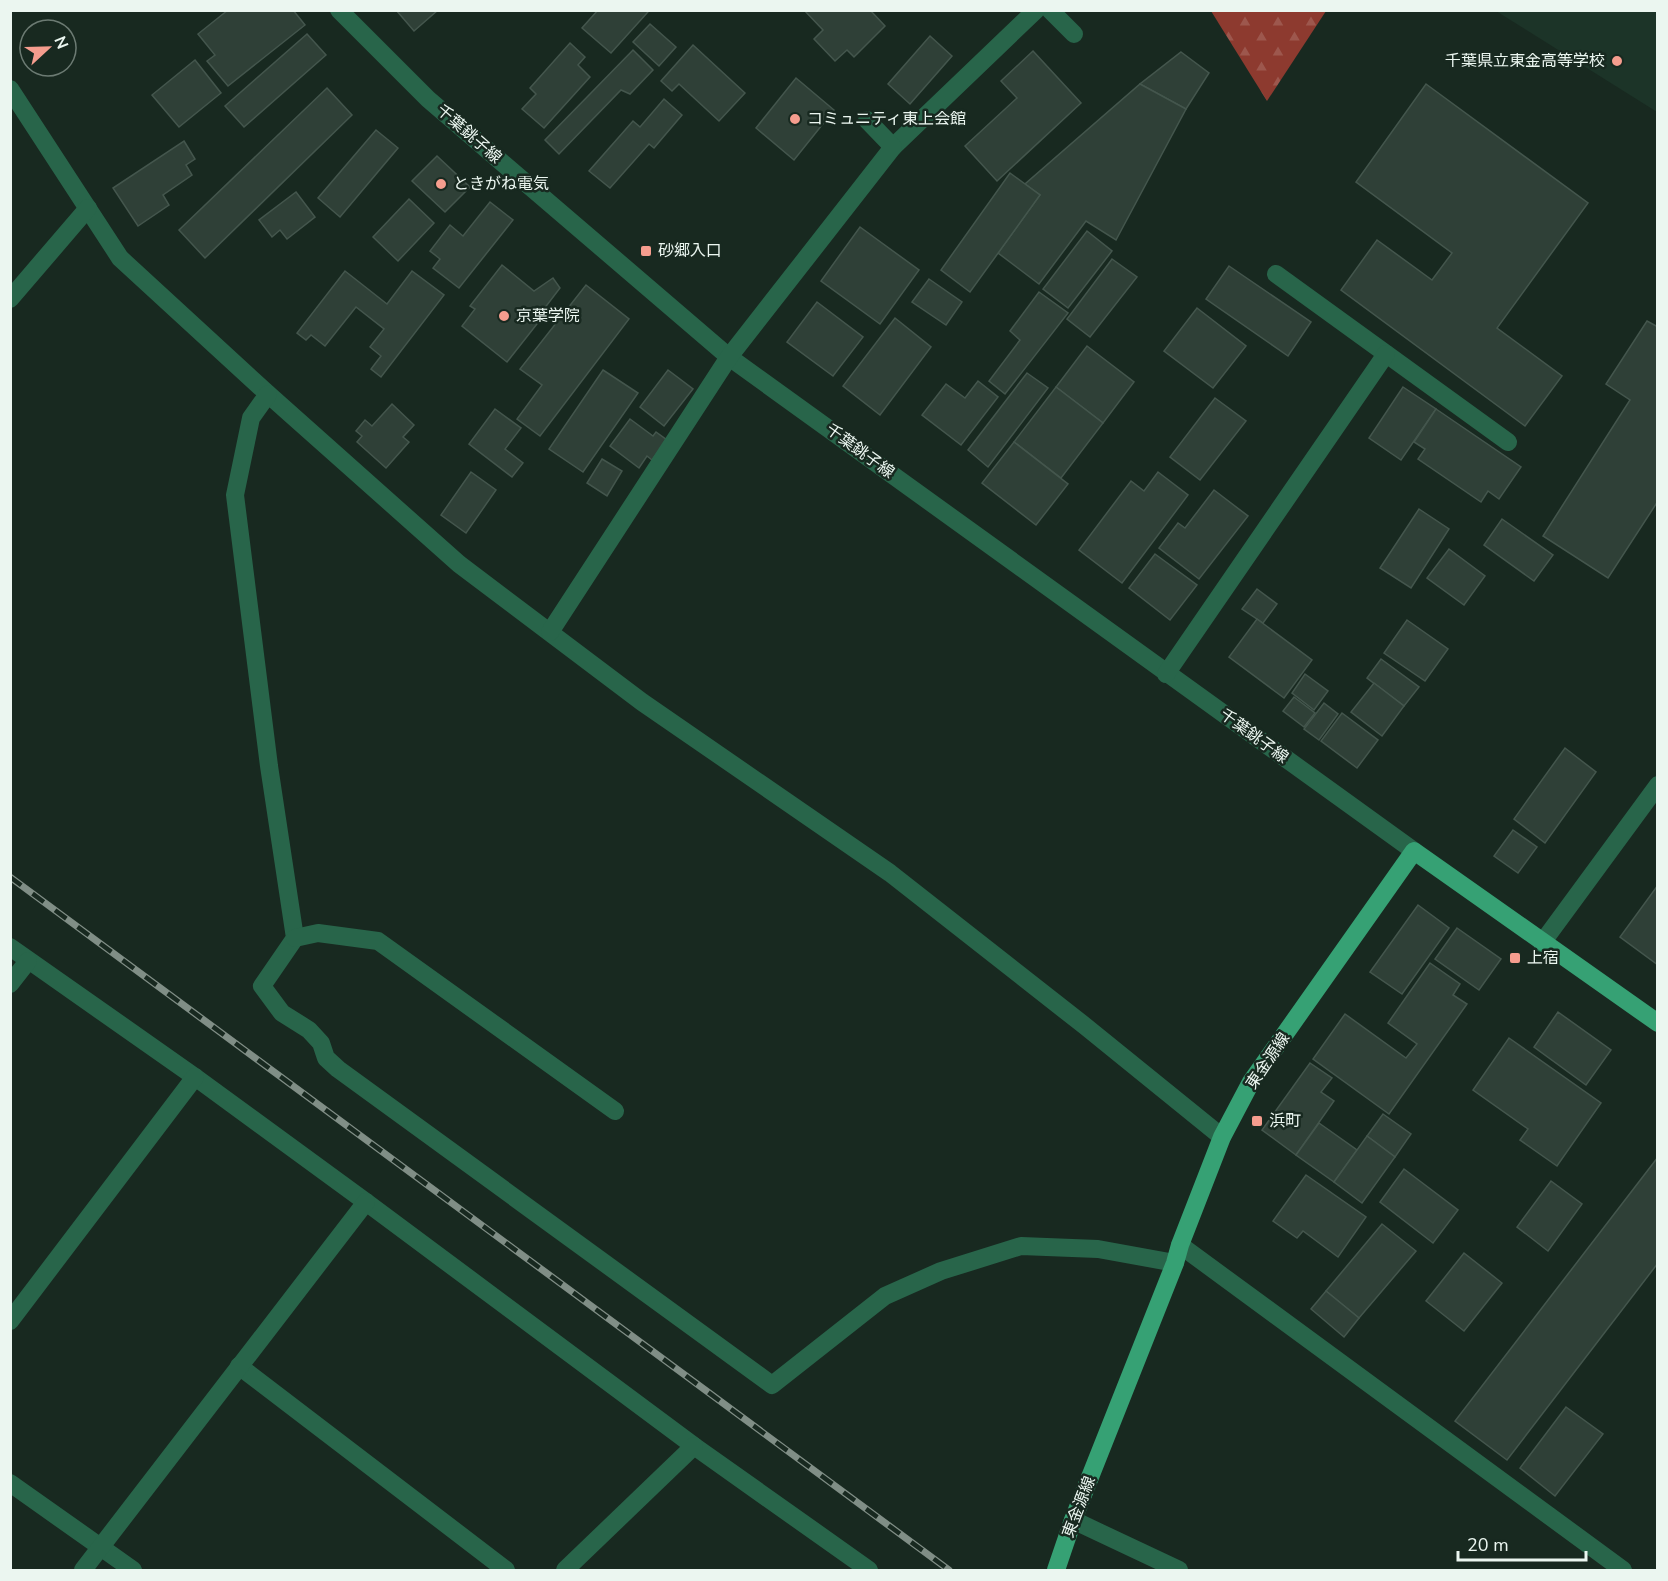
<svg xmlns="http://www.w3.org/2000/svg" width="1668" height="1581" viewBox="0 0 1668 1581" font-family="'Nunito Sans','Noto Sans JP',sans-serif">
<defs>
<pattern id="forest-firs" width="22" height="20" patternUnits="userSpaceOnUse" patternTransform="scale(1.5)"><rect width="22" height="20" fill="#8d3a2f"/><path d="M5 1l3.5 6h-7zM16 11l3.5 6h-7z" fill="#9d574d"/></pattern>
</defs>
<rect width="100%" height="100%" fill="#182920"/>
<path fill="#1c3428" d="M1496 11H1657V112Z"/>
<path fill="url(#forest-firs)" d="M1211 11H1326L1267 101Z"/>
<g fill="#2f4037" stroke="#44564d" stroke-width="1.5">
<path d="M228 10H293L305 25 228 86 207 61 215 55 198 34Z"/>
<path d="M396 10H438L414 31Z"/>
<path d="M598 10H647L648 12 611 53 582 28Z"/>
<path d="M804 10H870L885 26 854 57 847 50 835 61 814 39 823 30Z"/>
<path d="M650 24 676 47 659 66 633 42Z"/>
<path d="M307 34 326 55 244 127 225 106Z"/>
<path d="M930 36 952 56 910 104 888 84Z"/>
<path d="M570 43 585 57 578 65 590 77 544 128 522 109 536 94 530 88Z"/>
<path d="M693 45 745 93 719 121 679 84 672 91 661 81Z"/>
<path d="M633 50 653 70 630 94 621 90 559 154 545 140Z"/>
<path d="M1033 51 1081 103 997 181 965 146 1017 98 1001 81Z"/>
<path d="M1181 52 1209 73 1186 109 1140 84Z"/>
<path d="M195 60 221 93 179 127 152 95Z"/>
<path d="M796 78 834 110 794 160 756 128Z"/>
<path d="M1140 84 1186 109 1116 240 1086 221 1039 284 998 253 1040 195 1025 184Z"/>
<path d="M1426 84 1588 203 1497 328 1562 376 1525 426 1341 290 1377 240 1432 280 1452 253 1356 182Z"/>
<path d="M327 88 352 115 205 258 179 230Z"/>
<path d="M664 99 682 115 654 148 649 144 610 188 589 171 633 121 640 127Z"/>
<path d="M376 130 398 148 340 217 318 198Z"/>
<path d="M184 141 195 159 186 165 192 175 163 195 169 205 138 226 113 188Z"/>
<path d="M437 156 470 187 445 212 412 181Z"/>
<path d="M1010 173 1040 195 970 292 941 270Z"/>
<path d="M296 192 315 217 287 239 280 230 272 237 259 220Z"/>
<path d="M409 199 434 223 398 261 373 237Z"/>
<path d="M490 202 513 220 459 288 433 268 440 259 430 251 450 225 463 236Z"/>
<path d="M860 227 919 270 880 324 821 281Z"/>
<path d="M1087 231 1112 251 1068 308 1043 289Z"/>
<path d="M1112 259 1137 277 1090 337 1067 319Z"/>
<path d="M502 265 534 291 553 278 560 288 534 322 537 324 507 362 462 326 475 309 470 306Z"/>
<path d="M1229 266 1311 322 1288 356 1206 299Z"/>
<path d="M345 271 387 304 412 271 444 295 381 377 371 369 381 356 370 347 384 329 356 307 325 346 311 335 306 340 297 333Z"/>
<path d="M929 279 962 302 946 325 912 302Z"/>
<path d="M586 285 629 319 540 436 517 419 542 385 520 369Z"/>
<path d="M1039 292 1068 313 1005 394 989 381 1020 340 1010 331Z"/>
<path d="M817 302 863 337 833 376 787 342Z"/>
<path d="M1197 308 1246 346 1213 388 1164 351Z"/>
<path d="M895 318 931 347 880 415 843 386Z"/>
<path d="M1647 321 1658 327V501L1608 578 1543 536 1630 400 1606 384Z"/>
<path d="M1087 346 1134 382 1103 423 1056 387Z"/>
<path d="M603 370 638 393 583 472 549 449Z"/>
<path d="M668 370 693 389 664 426 640 407Z"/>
<path d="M1027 373 1048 388 988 467 968 450Z"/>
<path d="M978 381 998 397 961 445 922 415 946 384 965 398Z"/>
<path d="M1056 387 1103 423 1061 478 1014 442Z"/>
<path d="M1403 387 1436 409 1401 460 1369 438Z"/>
<path d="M1215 398 1246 421 1200 480 1170 457Z"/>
<path d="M392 404 414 425 403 437 409 442 386 468 357 442 362 436 356 431 365 420 372 426Z"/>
<path d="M495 409 521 428 505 449 523 463 512 477 469 444Z"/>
<path d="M1436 409 1521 467 1499 499 1488 491 1481 502 1418 459 1425 449 1414 442Z"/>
<path d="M630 419 653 436 656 432 667 440 652 460 647 456 639 468 610 446Z"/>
<path d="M1014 442 1068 484 1036 525 982 483Z"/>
<path d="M602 459 622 471 607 496 587 483Z"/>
<path d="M471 472 496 490 466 533 441 515Z"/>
<path d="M1158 472 1188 495 1122 583 1079 550 1131 481 1144 491Z"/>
<path d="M1214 490 1248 516 1199 579 1159 548 1178 523 1185 528Z"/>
<path d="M1419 509 1449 529 1411 588 1380 568Z"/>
<path d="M1502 519 1553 555 1534 581 1484 545Z"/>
<path d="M1449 549 1485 576 1464 605 1427 578Z"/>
<path d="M1155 554 1197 585 1170 620 1129 588Z"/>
<path d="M1257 589 1277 604 1263 623 1242 609Z"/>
<path d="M1257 619 1312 660 1284 698 1229 657Z"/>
<path d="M1407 620 1448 649 1425 681 1384 653Z"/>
<path d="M1381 659 1419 687 1404 706 1367 678Z"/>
<path d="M1305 674 1328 691 1314 710 1292 693Z"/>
<path d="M1374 683 1404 706 1382 736 1351 712Z"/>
<path d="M1294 697 1315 713 1304 727 1283 711Z"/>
<path d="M1324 703 1338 714 1319 740 1304 729Z"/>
<path d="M1342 713 1378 740 1357 768 1321 741Z"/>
<path d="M1565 748 1596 772 1545 843 1514 819Z"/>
<path d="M1513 830 1537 847 1518 873 1494 856Z"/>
<path d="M1658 885V965L1620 937Z"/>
<path d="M1418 905 1449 928 1402 994 1370 972Z"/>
<path d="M1457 928 1501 959 1479 990 1435 959Z"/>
<path d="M1430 963 1460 984 1453 995 1467 1004 1389 1114 1313 1059 1345 1014 1406 1058 1417 1044 1388 1023Z"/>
<path d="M1558 1012 1611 1050 1586 1085 1534 1047Z"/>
<path d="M1509 1038 1601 1103 1557 1166 1520 1140 1528 1129 1473 1090Z"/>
<path d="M1310 1063 1332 1078 1321 1092 1334 1101 1296 1155 1262 1130Z"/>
<path d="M1383 1114 1411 1134 1395 1157 1367 1136Z"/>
<path d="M1319 1123 1357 1150 1334 1182 1296 1155Z"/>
<path d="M1367 1136 1395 1157 1362 1203 1334 1182Z"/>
<path d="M1658 1157V1263L1507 1460 1455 1421Z"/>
<path d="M1404 1169 1458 1210 1433 1243 1380 1202Z"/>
<path d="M1306 1175 1366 1217 1338 1257 1303 1231 1297 1238 1273 1221Z"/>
<path d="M1551 1181 1582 1204 1548 1251 1517 1227Z"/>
<path d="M1382 1224 1416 1251 1359 1318 1326 1291Z"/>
<path d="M1464 1253 1502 1283 1464 1331 1426 1301Z"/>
<path d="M1326 1291 1359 1318 1344 1337 1311 1309Z"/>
<path d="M1566 1407 1603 1434 1555 1496 1520 1468Z"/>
</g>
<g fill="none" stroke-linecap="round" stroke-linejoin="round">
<g stroke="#28654a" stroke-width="18">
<path d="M339 10 428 99 729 357 1414 851"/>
<path d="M1050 10 1074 34"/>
<path d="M10 89 120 258 268 394 459 564 642 702 890 873 1085 1026 1222 1137"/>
<path d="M893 147 1036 10"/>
<path d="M1276 274 1508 442"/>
<path d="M10 299 88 208"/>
<path d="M268 394 251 418 235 495 269 766 295 938 262 986 282 1013 309 1030 321 1043 326 1058 338 1069 772 1385 885 1296 941 1271 1021 1246 1098 1249 1175 1263"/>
<path d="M550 632 729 357 893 147 867 120"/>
<path d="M1166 674 1386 354"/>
<path d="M295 938 318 933 378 941 615 1111"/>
<path d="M1542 943 1658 785"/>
<path d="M10 947 195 1077 366 1202 694 1446 869 1570"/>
<path d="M10 984 28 961"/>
<path d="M1180 1245 1623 1570"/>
<path d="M10 1321 195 1077"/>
<path d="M239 1366 506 1570"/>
<path d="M10 1483 133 1570"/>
<path d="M1073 1520 1179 1570"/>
<path d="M83 1570 366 1202"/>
<path d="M565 1570 694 1446"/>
</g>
<path stroke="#36a174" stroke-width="18" d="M1056 1570 1073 1520 1175 1263 1180 1245 1222 1137 1251 1082 1414 851 1658 1023"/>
<defs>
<path id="rail" d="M10 877 949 1570"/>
</defs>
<use href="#rail" stroke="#808e86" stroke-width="7"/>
<use href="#rail" stroke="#182920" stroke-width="4.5" stroke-dasharray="14" stroke-linecap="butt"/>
</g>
<g fill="#f59d8e" stroke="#182920" stroke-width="2">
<circle cx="1617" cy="61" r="6"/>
<circle cx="795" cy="119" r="6"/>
<circle cx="441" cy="184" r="6"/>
<rect x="640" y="245" width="12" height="12" rx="3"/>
<circle cx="504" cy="316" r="6"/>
<rect x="1509" y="952" width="12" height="12" rx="3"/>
<rect x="1251" y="1115" width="12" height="12" rx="3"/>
</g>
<g text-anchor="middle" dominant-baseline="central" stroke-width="5" stroke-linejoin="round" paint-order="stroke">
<g font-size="16" fill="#ebf6f0" stroke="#182920" text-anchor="start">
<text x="1605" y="61" text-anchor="end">千葉県立東金高等学校</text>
<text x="807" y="119">コミュニティ東上会館</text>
<text x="453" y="184">ときがね電気</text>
<text x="658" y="251">砂郷入口</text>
<text x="516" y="316">京葉学院</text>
<text x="1527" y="958">上宿</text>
<text x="1269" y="1121">浜町</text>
</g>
<g font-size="16" fill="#ebf6f0" stroke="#182920">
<text transform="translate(469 134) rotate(41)">千葉銚子線</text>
<text transform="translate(860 451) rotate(36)">千葉銚子線</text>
<text transform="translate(1254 736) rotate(36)">千葉銚子線</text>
<text transform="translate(1268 1061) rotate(-56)">東金源線</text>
<text transform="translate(1079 1507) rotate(-69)">東金源線</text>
</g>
</g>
<rect width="1668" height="1581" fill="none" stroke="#ebf6f0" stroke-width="24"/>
<g transform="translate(48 48) rotate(68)"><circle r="28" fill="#182920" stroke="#6c7b73" stroke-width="1.5"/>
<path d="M0-4.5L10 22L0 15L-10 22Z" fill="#f59d8e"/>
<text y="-9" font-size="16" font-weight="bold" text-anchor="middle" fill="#ebf6f0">N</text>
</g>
<path d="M1458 1551v9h128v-9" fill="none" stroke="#ebf6f0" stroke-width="3"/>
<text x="1467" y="1551" font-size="18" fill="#ebf6f0" stroke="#182920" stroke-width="4.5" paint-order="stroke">20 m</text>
</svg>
